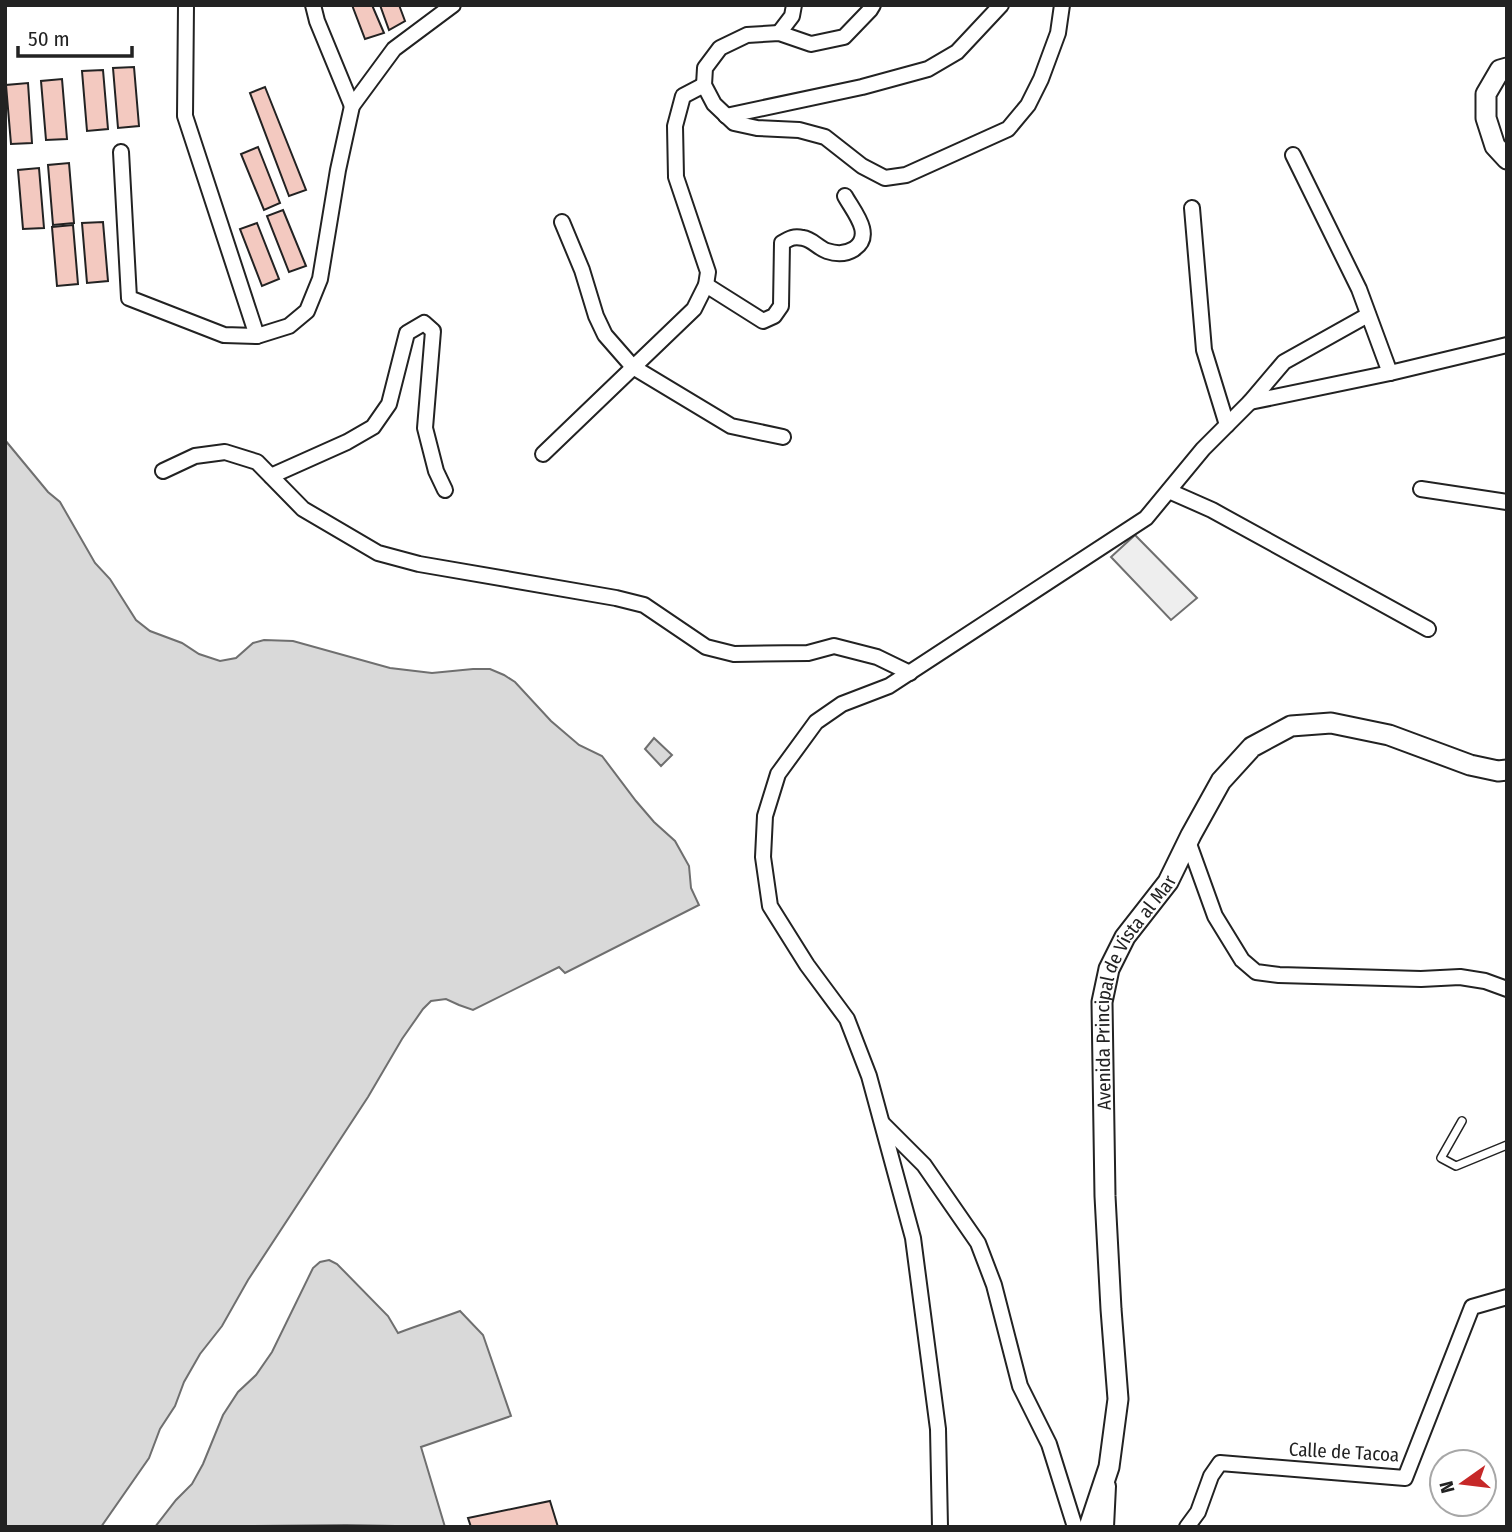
<svg xmlns="http://www.w3.org/2000/svg" width="1512" height="1532" viewBox="0 0 1512 1532" font-family="'Fira Sans Condensed',sans-serif">
<rect width="100%" height="100%" fill="#fff"/>
<path fill="#eee" stroke="#6f6f6f" stroke-width="2" d="M1135 535 1197 598 1171 620 1111 557Z"/>
<g fill="#d9d9d9" stroke="#6f6f6f" stroke-width="2">
<path d="M5 440 48 492 60 502 95 563 110 579 136 620 150 631 182 643 199 654 220 661 236 658 253 643 264 640 293 641 390 668 432 673 473 669H490L504 675 515 682 551 721 579 745 602 756 636 801 654 822 675 841 689 866 691 888 699 905 565 973 559 967 473 1010 459 1005 446 999 431 1001 423 1009 402 1039 368 1097 248 1280 222 1326 200 1354 184 1382 175 1406 160 1429 149 1458 101 1527H5Z"/>
<path d="M654 738 672 755 661 766 645 749Z"/>
<path d="M329 1260 337 1264 388 1316 398 1333C418 1325 439 1319 460 1311L483 1335 511 1416 421 1447 445 1527 346 1525 155 1527 176 1500 192 1484 203 1464 223 1415 238 1392 256 1375 272 1352 313 1268 320 1262Z"/>
</g>
<g fill="#f3c9c0" stroke="#222" stroke-width="2">
<path d="M352 5H372L384 33 365 39Z"/>
<path d="M380 5H399L405 21 389 30Z"/>
<path d="M134 67 139 126 118 128 113 68Z"/>
<path d="M103 70 108 129 87 131 82 71Z"/>
<path d="M62 79 67 139 46 140 41 81Z"/>
<path d="M28 83 32 143 11 144 6 85Z"/>
<path d="M265 87 306 190 289 196 250 93Z"/>
<path d="M258 147 280 203 264 210 241 154Z"/>
<path d="M69 163 74 223 53 225 48 165Z"/>
<path d="M39 168 44 228 23 229 18 170Z"/>
<path d="M283 210 306 266 289 272 267 216Z"/>
<path d="M103 222 108 281 87 283 82 223Z"/>
<path d="M257 223 279 279 262 286 240 229Z"/>
<path d="M73 225 78 284 57 286 52 227Z"/>
<path d="M550 1501 558 1527H471L468 1518Z"/>
</g>
<g fill="none" stroke-linecap="round" stroke-linejoin="round">
<defs>
<path id="lane" d="M1462 1121 1441 1158 1456 1166 1507 1145"/>
<g id="street">
<path d="M186 5 185 116 257 336"/>
<path d="M313 5 317 21 352 106"/>
<path d="M873 5 870 10 844 37 811 44 779 33 747 35 720 48 705 68 704 85 714 104 734 123 757 128 799 130 825 137 862 166 885 178 906 175 1008 129 1028 105 1041 79 1058 33 1062 5"/>
<path d="M779 33 792 16 794 5"/>
<path d="M726 116 862 87 928 69 957 52 1001 5"/>
<path d="M121 152 129 298 224 335 257 336 289 326 307 311 320 279 338 170 352 106 394 49 453 5"/>
<path d="M1293 155 1359 289 1390 373"/>
<path d="M1192 208 1204 350 1227 425"/>
<path d="M562 222 582 270 596 316 605 335 633 367 731 426 783 437"/>
<path d="M706 285 763 321 774 316 781 306 782 243C790 238 794 236 803 238 812 239 818 248 827 251 836 254 846 254 854 249 875 235 853 211 845 196"/>
<path d="M1250 402 1390 373 1507 345"/>
<path d="M543 454 694 309 706 285 708 272 676 177 675 126 683 96 704 85"/>
<path d="M163 471 195 456 225 452 257 462 303 509 378 553 419 564 616 598 644 605 706 647 734 654 808 653 834 646 877 657 910 673"/>
<path d="M271 476 347 442 373 427 389 404 407 333 424 323 433 331 425 428 436 471 445 490"/>
<path d="M1421 489 1507 502"/>
<path d="M1169 491 1212 510 1428 629"/>
<path d="M1188 841 1215 916 1242 960 1256 972 1279 975 1421 979 1460 977 1485 981 1507 989"/>
<path d="M883 1124 924 1165 978 1243 994 1285 1020 1386 1049 1444 1075 1527"/>
<path d="M940 1527 938 1429 913 1238 869 1076 847 1019 807 965 770 906 763 857 765 816 778 774 816 722 842 704 889 686 1146 518 1203 449 1250 402 1284 362 1368 315"/>
<path d="M1106 1527 1108 1486"/>
<path d="M1187 1527 1198 1512 1211 1476 1220 1463 1405 1478 1472 1307 1507 1297"/>
</g>
<g id="secondary">
<path d="M1507 68 1500 70 1486 94V118L1495 146 1507 159"/>
<path id="s1" d="M1089 1527 1109 1467 1118 1399 1111 1309 1105 1196 1102 1002 1109 969 1125 937 1168 882 1191 835 1221 781 1252 747 1291 726 1331 723 1389 735 1470 765 1498 771 1507 770"/>
</g>
</defs>
<use href="#lane" stroke="#222" stroke-width="10"/>
<use href="#street" stroke="#222" stroke-width="18"/>
<use href="#secondary" stroke="#222" stroke-width="23"/>
<use href="#lane" stroke="#fff" stroke-width="7"/>
<use href="#street" stroke="#fff" stroke-width="14"/>
<use href="#secondary" stroke="#fff" stroke-width="19"/>
</g>
<g text-anchor="middle" dominant-baseline="central" stroke-width="5" stroke-linejoin="round" paint-order="stroke">
<g font-size="19" fill="#222" stroke="#fff">
<text stroke="none"><textPath href="#s1" startOffset="548">Avenida Principal de Vista al Mar</textPath></text>
<text transform="translate(1344 1452) rotate(3)">Calle de Tacoa</text>
</g>
</g>
<rect width="1512" height="1532" fill="none" stroke="#222222" stroke-width="14"/>
<g transform="translate(1463 1483) rotate(256)"><circle r="33" fill="#ffffff" stroke="#a7a7a7" stroke-width="2"/>
<path d="M0-5L12 26L0 18L-12 26Z" fill="#c62828"/>
<text y="-10" font-size="19" font-weight="bold" text-anchor="middle" fill="#222222">N</text>
</g>
<path d="M18 46v10h114v-10" fill="none" stroke="#222222" stroke-width="3.5"/>
<text x="28" y="46" font-size="21" fill="#222222" stroke="#ffffff" stroke-width="5" paint-order="stroke">50 m</text>
</svg>
